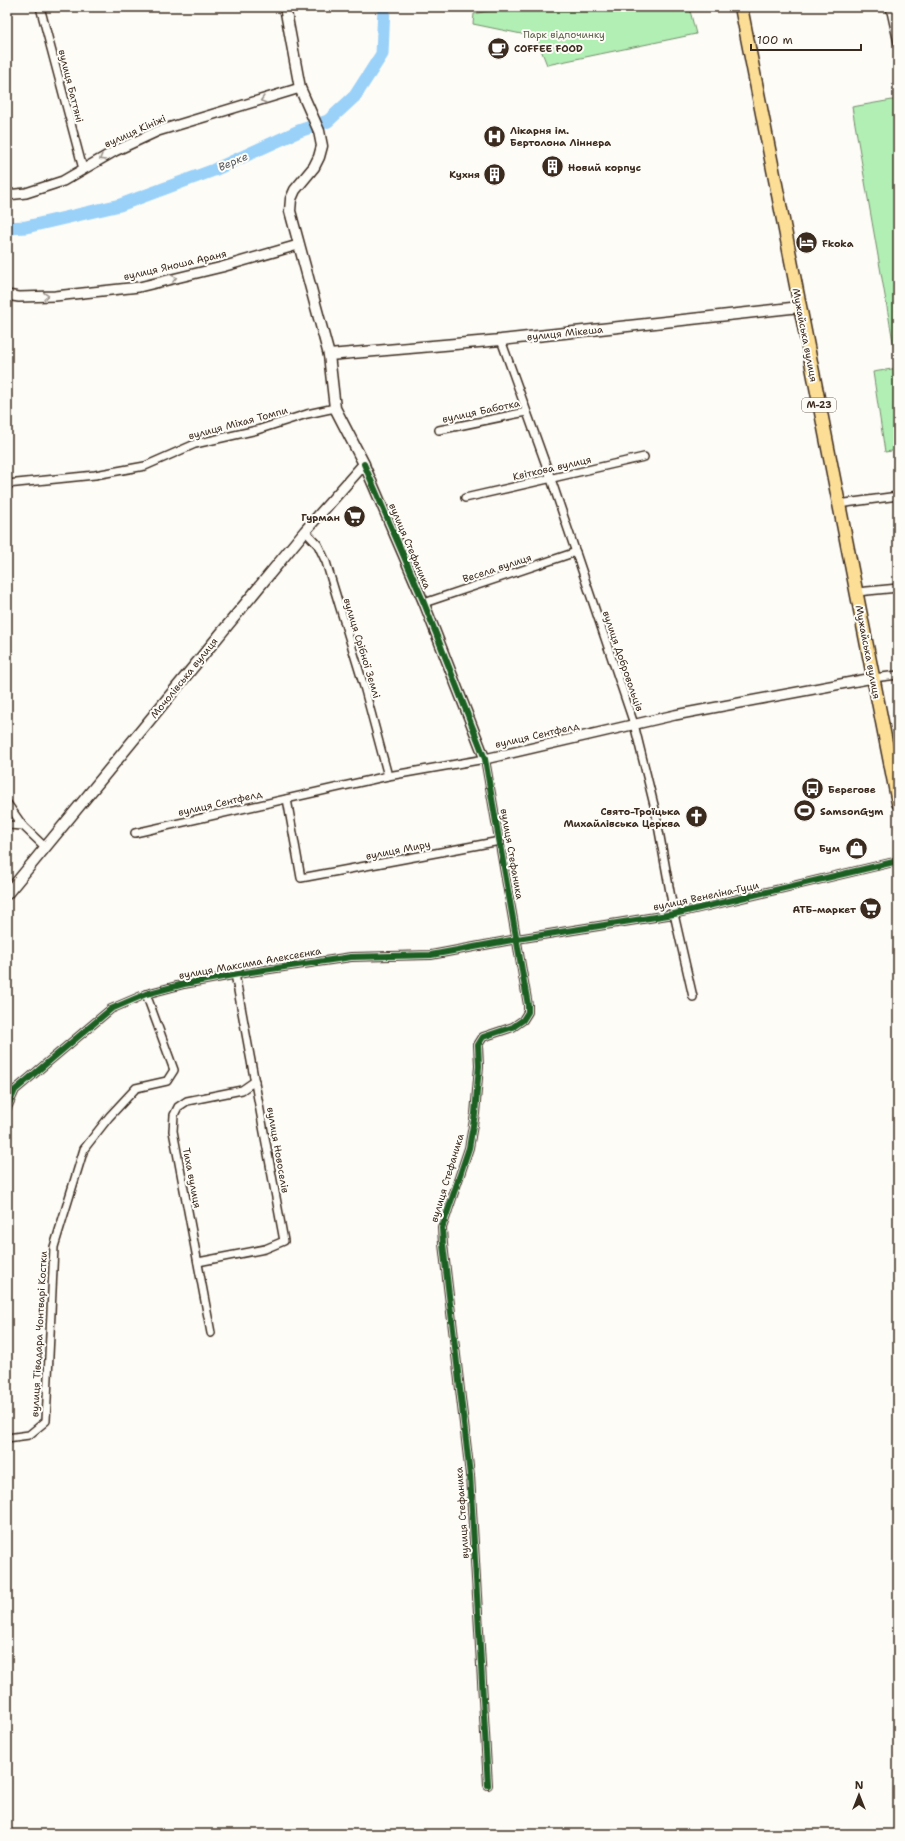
<svg xmlns="http://www.w3.org/2000/svg" width="905" height="1841" viewBox="0 0 905 1841" font-family="'Shantell Sans',sans-serif">
<rect width="100%" height="100%" fill="#fdfcf7"/>
<filter id="ink" filterUnits="userSpaceOnUse"><feTurbulence type="fractalNoise" baseFrequency=".025" numOctaves="2"/><feDisplacementMap in="SourceGraphic" scale="8" xChannelSelector="R" yChannelSelector="G"/><feConvolveMatrix kernelMatrix="1 2 1 2 8 2 1 2 1" color-interpolation-filters="sRGB"/></filter>
<g filter="url(#ink)">
<g fill="#b1efb5" stroke="#768c6a">
<path d="M490 7H689L696 34 547 65 536 37 473 24 474 14 491 10Z"/>
<path d="M898 99V354L895 353 852 107Z"/>
<path d="M898 368V450L885 452 873 372Z"/>
</g>
<g fill="none" stroke-linecap="round" stroke-linejoin="round">
<path stroke="#9ad1f9" stroke-width="13" d="M7 228 26 227 120 205 214 170 299 131 328 121 355 96 382 54 384 7"/>
<defs>
<g id="minor">
<path d="M40 7 83 169"/>
<path d="M890 7 898 43"/>
<path d="M501 340 551 479 634 724 655 809 674 914 693 997"/>
<path d="M439 430 526 412"/>
<path d="M7 484 95 475 145 466 195 444 257 430 307 414 335 408"/>
<path d="M465 498 644 457"/>
<path d="M838 504 898 496"/>
<path d="M305 531 318 545 326 562 365 690 388 776"/>
<path d="M857 592 898 588"/>
<path d="M424 603 576 552"/>
<path d="M873 678 898 675"/>
<path d="M287 799 301 878 500 841"/>
<path d="M7 803 23 826 45 847"/>
<path d="M7 825 23 826"/>
<path d="M135 833 388 776 485 759 528 1005V1012L523 1020 513 1027 483 1037 478 1045 479 1066 475 1114 469 1148 442 1228 443 1244 470 1475 488 1785"/>
<path d="M7 1108 15 1090 111 1009 146 994 184 984 244 973 351 957 431 955 517 939 674 914 898 861"/>
<path d="M198 1262 265 1249 284 1241 235 974"/>
<path d="M211 1333 173 1131 174 1115 178 1107 187 1101 242 1090 255 1081"/>
<path d="M7 1438 29 1435 46 1421 54 1247 84 1149 109 1117 136 1088 167 1081 174 1070 146 994"/>
</g>
<g id="tertiary">
<path d="M7 195 26 193 63 181 115 151 158 131 300 88"/>
<path d="M7 295 19 297 55 296 139 287 222 267 298 245"/>
<path d="M364 464 424 603 485 759 675 715 873 678"/>
</g>
<g id="secondary">
<path d="M329 355 501 340 800 307"/>
<path d="M7 894 305 531 364 464 335 408 329 355 290 211 291 199 295 190 314 167 319 157 322 146 319 131 300 88 285 7"/>
</g>
<path id="trunk" d="M741 7 898 803"/>
</defs>
<use href="#minor" stroke="#3b2a1e" stroke-width="10"/>
<use href="#tertiary" stroke="#3b2a1e" stroke-width="12"/>
<use href="#secondary" stroke="#3b2a1e" stroke-width="13"/>
<use href="#trunk" stroke="#3b2a1e" stroke-width="15"/>
<use href="#minor" stroke="#fdfcf7" stroke-width="7"/>
<use href="#tertiary" stroke="#fdfcf7" stroke-width="9"/>
<use href="#secondary" stroke="#fdfcf7" stroke-width="10"/>
<use href="#trunk" stroke="#fcde96" stroke-width="12"/>
<defs>
<g id="cycleway">
<path d="M364 464 424 603 485 759 528 1005V1012L523 1020 513 1027 483 1037 478 1045 479 1066 475 1114 469 1148 442 1228 443 1244 470 1475 488 1785"/>
<path d="M7 1108 15 1090 111 1009 146 994 184 984 244 973 351 957 431 955 517 939 674 914 898 861"/>
</g>
</defs>
<use href="#cycleway" stroke="#fdfcf7" stroke-width="8"/>
<use href="#cycleway" stroke="#1b5e20" stroke-width="6"/>
</g>
<defs><path id="oneway-chevron" d="M-2-3.5L2.5 0L-2 3.5" fill="none" stroke-width="1.6" stroke-linecap="round" stroke-linejoin="round"/></defs>
<g stroke="#9c938a">
<use href="#oneway-chevron" transform="translate(263 100) rotate(163)"/>
<use href="#oneway-chevron" transform="translate(102 158) rotate(150)"/>
<use href="#oneway-chevron" transform="translate(174 278) rotate(-14)"/>
<use href="#oneway-chevron" transform="translate(46 296) rotate(-2)"/>
</g>
</g>
<defs>
<symbol id="cafe-disc" viewBox="-11 -11 22 22"><circle r="9.5" fill="#3b2a1e" stroke="#fdfcf7"/><path d="M-5.5-4.5H6V0H3Q3 3.5 0 3.5H-2.5Q-5.5 3.5-5.5 0ZM3-3.2v2h1.7v-2ZM-6 4.5H4V6H-6Z" fill="#fff"/></symbol>
<symbol id="hospital-disc" viewBox="-11 -11 22 22"><circle r="9.5" fill="#3b2a1e" stroke="#fdfcf7"/><path d="M-5-5h3v3.5h4V-5h3V5h-3V1.5h-4V5h-3Z" fill="#fff"/></symbol>
<symbol id="building-disc" viewBox="-11 -11 22 22"><circle r="9.5" fill="#3b2a1e" stroke="#fdfcf7"/><path d="M-4-6H4V6H1V3H-1V6H-4ZM-2.5-4.3h1.7v1.8h-1.7ZM.8-4.3h1.7v1.8H.8ZM-2.5-1h1.7V.8h-1.7ZM.8-1h1.7V.8H.8Z" fill="#fff"/></symbol>
<symbol id="hotel-disc" viewBox="-11 -11 22 22"><circle r="9.5" fill="#3b2a1e" stroke="#fdfcf7"/><path d="M-6-4.5h1.5V1H6V5H4.5V3h-9V5H-6ZM-4 0a1.8 1.8 0 1 1 3.6 0ZM.5 0V-2.5h3Q6-2.5 6 0Z" fill="#fff"/></symbol>
<symbol id="supermarket-disc" viewBox="-11 -11 22 22"><circle r="9.5" fill="#3b2a1e" stroke="#fdfcf7"/><path d="M-6-5.5h2.5l.6 2H6L4.5 2H-2.5L-4.4-4H-6ZM-1.5 3.2a1.3 1.3 0 1 0 .1 0ZM3 3.2a1.3 1.3 0 1 0 .1 0Z" fill="#fff"/></symbol>
<symbol id="bus-disc" viewBox="-11 -11 22 22"><circle r="9.5" fill="#3b2a1e" stroke="#fdfcf7"/><path d="M-5-6H5V4H4V6H2V4H-2V6H-4V4H-5ZM-3.5-4V0h7V-4ZM-3.5 1.2v1.5H-2V1.2ZM2 1.2v1.5H3.5V1.2Z" fill="#fff"/></symbol>
<symbol id="stadium-disc" viewBox="-11 -11 22 22"><circle r="9.5" fill="#3b2a1e" stroke="#fdfcf7"/><path d="M0-5a6.5 5 0 1 0 0 10a6.5 5 0 1 0 0-10ZM-3.5-1.8h7v3.6h-7Z" fill="#fff"/></symbol>
<symbol id="church-disc" viewBox="-11 -11 22 22"><circle r="9.5" fill="#3b2a1e" stroke="#fdfcf7"/><path d="M-1.2-6h2.4v3.5h3.3v2.4h-3.3V6h-2.4V-.1h-3.3v-2.4h3.3Z" fill="#fff"/></symbol>
<symbol id="shop-disc" viewBox="-11 -11 22 22"><circle r="9.5" fill="#3b2a1e" stroke="#fdfcf7"/><path d="M-5-2.5h2.3a2.7 3.5 0 0 1 5.4 0H5L5.5 6h-11ZM-1.5-2.5h3a1.5 2.3 0 0 0-3 0Z" fill="#fff"/></symbol>
</defs>
<g fill-rule="evenodd">
<use href="#cafe-disc" x="486" y="36" width="25" height="25"/>
<use href="#hospital-disc" x="482" y="124" width="25" height="25"/>
<use href="#building-disc" x="540" y="154" width="25" height="25"/>
<use href="#building-disc" x="482" y="162" width="25" height="25"/>
<use href="#hotel-disc" x="794" y="230" width="25" height="25"/>
<use href="#supermarket-disc" x="342" y="504" width="25" height="25"/>
<use href="#bus-disc" x="800" y="776" width="25" height="25"/>
<use href="#stadium-disc" x="792" y="798" width="25" height="25"/>
<use href="#church-disc" x="684" y="804" width="25" height="25"/>
<use href="#shop-disc" x="844" y="836" width="25" height="25"/>
<use href="#supermarket-disc" x="858" y="896" width="25" height="25"/>
</g>
<g text-anchor="middle" dominant-baseline="central" stroke-width="4" stroke-linejoin="round" paint-order="stroke">
<rect fill="#fdfcf7" stroke="#75695f" stroke-width="1" x="802" y="398" width="34" height="14" rx="3"/>
<g font-size="9" font-weight="bold" fill="#3b2a1e">
<text x="819" y="405">М-23</text>
</g>
<g font-size="10" fill="#585b44" stroke="#fdfcf7">
<text x="564" y="34">Парк відпочинку</text>
</g>
<g font-size="10" font-weight="bold" fill="#3b2a1e" stroke="#fdfcf7" text-anchor="start">
<text x="514" y="48">COFFEE FOOD</text>
<text x="510" y="130">Лікарня ім.<tspan x="510" dy="12">Бертолона Ліннера</tspan></text>
<text x="568" y="167">Новий корпус</text>
<text x="480" y="174" text-anchor="end">Кухня</text>
<text x="822" y="243">Fkoka</text>
<text x="340" y="517" text-anchor="end">Гурман</text>
<text x="828" y="789">Берегове</text>
<text x="680" y="811" text-anchor="end">Свято-Троїцька<tspan x="680" dy="12">Михайлівська Церква</tspan></text>
<text x="820" y="811">SamsonGym</text>
<text x="840" y="848" text-anchor="end">Бум</text>
<text x="856" y="909" text-anchor="end">АТБ-маркет</text>
</g>
<g font-size="10" fill="#3b2a1e" stroke="#fdfcf7">
<text transform="translate(71 86) rotate(76)">вулиця Баттяні</text>
<text transform="translate(135 131) rotate(-24)">вулиця Кініжі</text>
<text transform="translate(175 265) rotate(-13)">вулиця Яноша Араня</text>
<text transform="translate(565 333) rotate(-6)">вулиця Мікеша</text>
<text transform="translate(805 335) rotate(79)">Мужайська вулиця</text>
<text transform="translate(481 411) rotate(-12)">вулиця Баботка</text>
<text transform="translate(238 423) rotate(-15)">вулиця Міхая Томпи</text>
<text transform="translate(552 468) rotate(-13)">Квіткова вулиця</text>
<text transform="translate(410 546) rotate(67)">вулиця Стефаника</text>
<text transform="translate(497 568) rotate(-18)">Весела вулиця</text>
<text transform="translate(362 648) rotate(73)">вулиця Срібної Землі</text>
<text transform="translate(868 652) rotate(79)">Мужайська вулиця</text>
<text transform="translate(623 661) rotate(71)">вулиця Добровольців</text>
<text transform="translate(184 678) rotate(-51)">Мочолівська вулиця</text>
<text transform="translate(537 735) rotate(-13)">вулиця Сентфелд</text>
<text transform="translate(220 803) rotate(-13)">вулиця Сентфелд</text>
<text transform="translate(398 850) rotate(-11)">вулиця Миру</text>
<text transform="translate(512 854) rotate(80)">вулиця Стефаника</text>
<text transform="translate(706 896) rotate(-12)">вулиця Венеліна-Гуци</text>
<text transform="translate(250 963) rotate(-10)">вулиця Максима Алексеєнка</text>
<text transform="translate(278 1150) rotate(80)">вулиця Новоселів</text>
<text transform="translate(192 1178) rotate(79)">Тиха вулиця</text>
<text transform="translate(447 1178) rotate(-73)">вулиця Стефаника</text>
<text transform="translate(39 1334) rotate(-87)">вулиця Тівадара Чонтварі Костки</text>
<text transform="translate(462 1513) rotate(-94)">вулиця Стефаника</text>
</g>
<g font-size="11" font-style="italic" fill="#585c60" stroke="#fdfcf7">
<text transform="translate(233 162) rotate(-23)">Верке</text>
</g>
</g>
<rect width="905" height="1841" fill="none" stroke="#fdfcf7" stroke-width="24"/>
<rect x="12" y="12" width="881" height="1817" fill="none" stroke="#3b2a1e" stroke-width="1.5" filter="url(#ink)"/>
<g transform="translate(859 1795)" stroke="#fdfcf7" stroke-width="3" paint-order="stroke">
<path d="M0-3L7 15L0 10L-7 15Z" fill="#3b2a1e"/>
<text y="-6" font-size="11" font-weight="bold" text-anchor="middle" fill="#3b2a1e">N</text>
</g>
<path d="M751 44v6h110v-6" fill="none" stroke="#3b2a1e" stroke-width="2"/>
<text x="757" y="44" font-size="12" fill="#3b2a1e" stroke="#fdfcf7" stroke-width="3" paint-order="stroke">100 m</text>
</svg>
